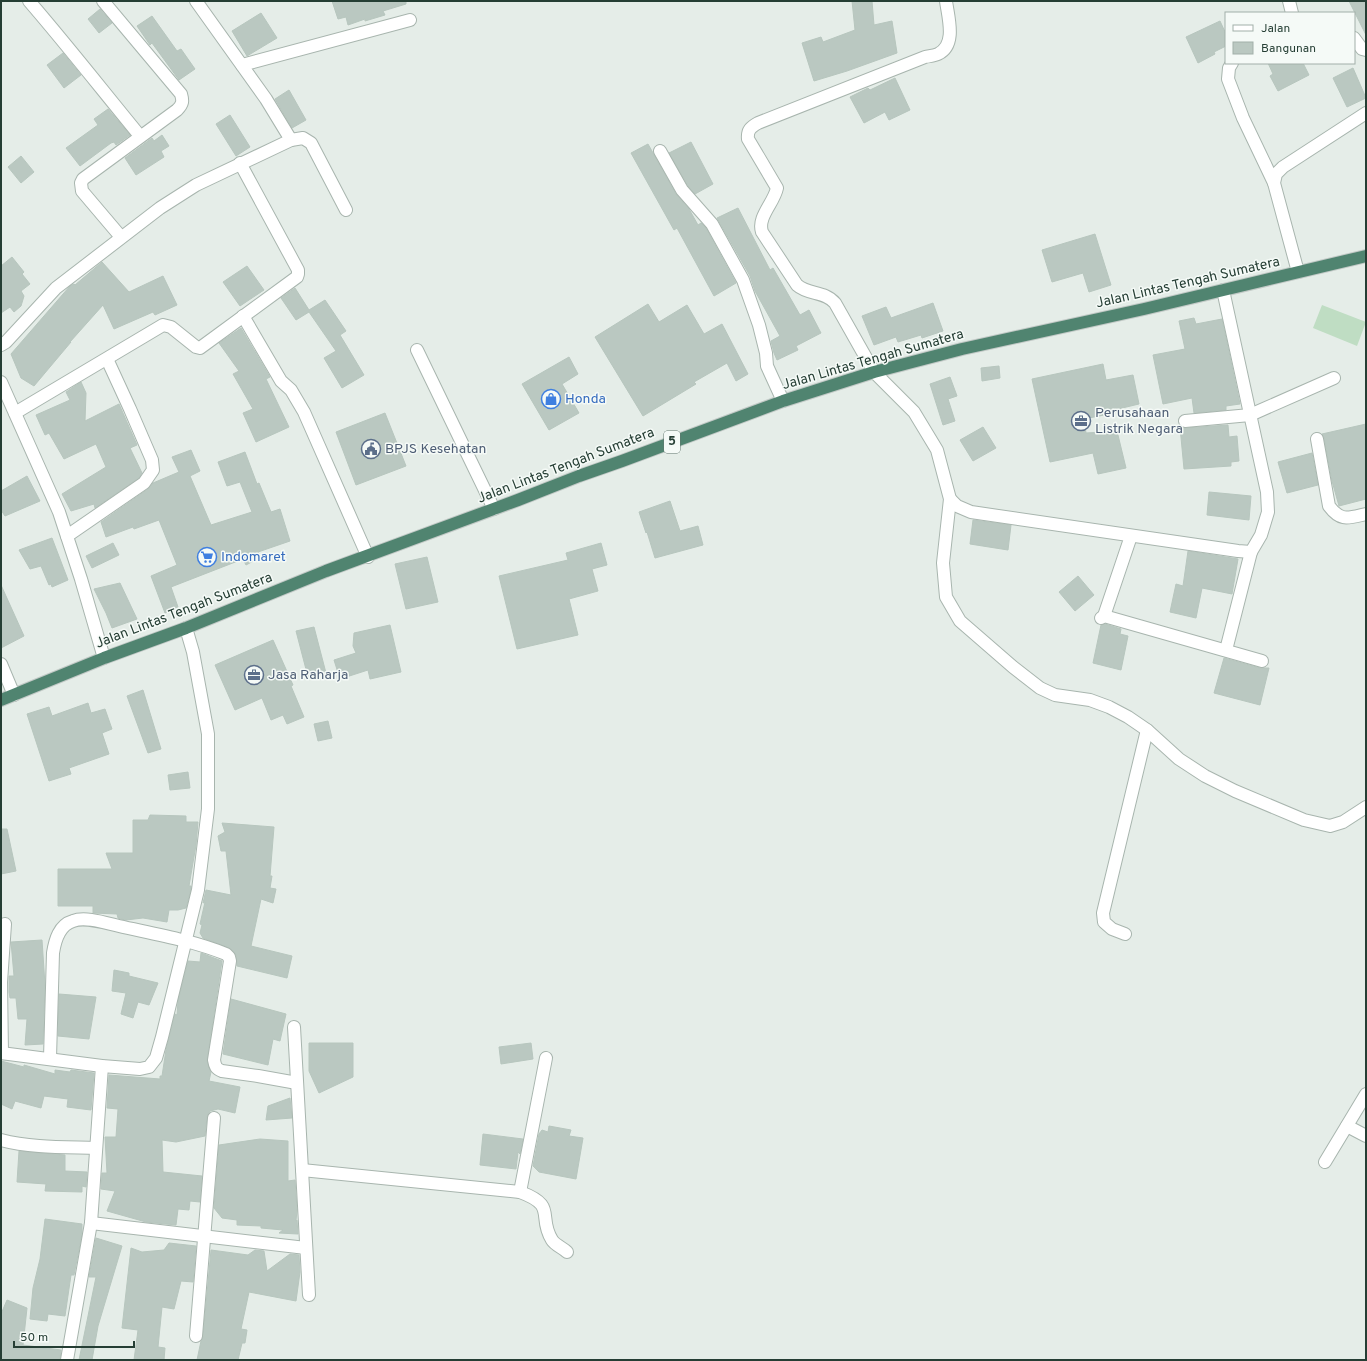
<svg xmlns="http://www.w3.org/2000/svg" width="1367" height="1361" viewBox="0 0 1367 1361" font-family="Overpass,sans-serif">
<rect width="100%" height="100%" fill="#e5ede8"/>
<path fill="#bfddc3" d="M1322 305 1366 322 1357 346 1313 328Z"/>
<g fill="#bac8c1" stroke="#b7c6be">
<path d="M332 1H406V4L383 11 385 15 365 21V19L348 25 346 17 338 19Z"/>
<path d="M852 1H872L874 25 892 21 897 53 847 71 814 81 802 43 821 37 823 42 855 30Z"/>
<path d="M1349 1H1366V35Z"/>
<path d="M100 9 112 23 99 33 88 19Z"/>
<path d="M261 13 277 38 247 56 232 31Z"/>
<path d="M152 16 177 51 181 49 195 69 179 80 152 43 150 45 137 26Z"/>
<path d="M1220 21 1226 34V46L1214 52 1215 54 1198 63 1186 37Z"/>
<path d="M63 53 81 75 64 88 47 65Z"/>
<path d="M1268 63H1303L1309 75 1278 91 1270 76 1273 74Z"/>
<path d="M1353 68 1366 98 1347 107 1333 78Z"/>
<path d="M895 78 910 110 889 120 885 112 864 123 850 97 868 88 870 90Z"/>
<path d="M289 90 306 120 292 128 275 99Z"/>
<path d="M108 109 130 135 116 145 114 142 111 143 80 166 66 148 98 125 94 119Z"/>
<path d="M230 115 250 147 236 156 216 124Z"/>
<path d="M162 135 169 146 161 151 164 157 136 175 125 158 152 138 154 141Z"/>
<path d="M691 142 713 184 695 194 688 186 669 153Z"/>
<path d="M648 144 676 194 689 209 698 225 701 223 706 228 736 283 714 296 677 228 674 230 631 153Z"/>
<path d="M21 156 34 172 21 183 8 167Z"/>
<path d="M738 208 770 270 773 268 800 315 809 310 821 333 796 346 798 350 777 360 774 353 771 341 780 336 755 291 750 276 717 218Z"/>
<path d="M1095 234 1111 285 1089 292 1083 273 1052 282 1042 250Z"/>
<path d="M12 257 24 272 22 274 30 284 21 291 24 296 21 306 14 312 10 307 1 313V266Z"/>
<path d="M102 262 129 292 163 276 177 305 155 315 153 312 114 329 103 305 70 342H71L34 386 21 378 11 354 70 286 74 284 75 285Z"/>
<path d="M247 266 264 290 240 306 223 282Z"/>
<path d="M295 288 309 310 325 300 346 331 340 335 364 375 342 388 324 358 336 351 309 312 296 320 281 298Z"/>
<path d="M933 303 943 331 922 338 921 335 898 342 896 337 874 345 862 316 886 307 891 318Z"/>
<path d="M648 304 659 322 687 305 704 334 722 324 748 374 736 381 727 363 694 382 696 384 643 416 595 337Z"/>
<path d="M1194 318 1196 324 1222 319 1240 404 1226 406V410L1194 413 1192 398 1163 404 1153 355 1185 349 1179 321Z"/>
<path d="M241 328 270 377 266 379 289 427 256 442 243 413 253 409 233 374 239 371 219 343Z"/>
<path d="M569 357 578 374 562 384 579 413 549 430 522 384Z"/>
<path d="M1103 364 1106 380 1133 375 1139 404 1118 409 1119 412 1084 419 1086 433 1117 431 1126 468 1098 474 1093 453 1050 462 1032 379Z"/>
<path d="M999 366 1000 378 982 381 981 368Z"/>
<path d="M950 377 957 396 948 399 955 421 943 425 930 384Z"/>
<path d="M81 382 86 393 85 421 119 404 137 445 130 448 142 473 139 478 95 508 94 504 71 511 62 494 106 467 96 444 64 459 49 433 45 435 36 415 70 400 66 392Z"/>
<path d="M385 413 406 466 356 485 336 432Z"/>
<path d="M1366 424V499L1339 506 1332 481 1324 438 1322 434Z"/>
<path d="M1228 425 1229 437 1237 436 1239 461 1231 462V466L1184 469 1180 427 1186 428Z"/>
<path d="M983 427 996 448 973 461 960 440Z"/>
<path d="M191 450 200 471 190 476 211 525 252 512 240 482 227 486 218 462 245 452 257 484 259 483 271 512 280 509 290 541 258 552 261 557 246 565 243 559 171 587 178 607 165 613 151 576 177 565 159 520 134 529 133 527 106 537 101 522 148 489 153 483 179 472 172 457Z"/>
<path d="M1312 453 1318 485 1287 493 1278 462Z"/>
<path d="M27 476 40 501 5 516 1 510V491Z"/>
<path d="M1209 492 1251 496 1249 520 1207 515Z"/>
<path d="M670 501 680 531 698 526 703 545 655 558 647 532 646 533 639 512Z"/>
<path d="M973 520 1011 525 1008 550 970 544Z"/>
<path d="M52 538 68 580 52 587 51 584 49 585 41 566 30 569 19 550Z"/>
<path d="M113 543 119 555 92 568 86 556Z"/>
<path d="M601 543 607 565 592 569 598 591 569 599 578 635 517 649 499 576 568 560 566 553Z"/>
<path d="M1188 551 1238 559 1232 594 1202 588 1196 618 1170 612 1176 584 1183 586Z"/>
<path d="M427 557 438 602 406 609 395 564Z"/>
<path d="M1078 576 1094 595 1075 611 1059 592Z"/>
<path d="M120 583 137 619 112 628 106 613 94 589Z"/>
<path d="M1 585 24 636 1 648Z"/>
<path d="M1105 624 1121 629 1120 634 1128 636 1121 670 1093 663 1101 625Z"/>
<path d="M390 625 401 672 370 679 368 670 340 679 334 660 356 653 353 646 354 633Z"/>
<path d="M314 627 326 673 308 677 296 631Z"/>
<path d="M273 640 293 685 291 686 304 717 287 724 283 715 271 720 262 698 235 710 215 665Z"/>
<path d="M1224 658 1260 668H1269L1260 705 1214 693Z"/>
<path d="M143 690 161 749 148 753 127 696Z"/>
<path d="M88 703 91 713 105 709 112 729 102 733 109 754 69 768 71 774 49 781 27 714 49 707 52 716Z"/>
<path d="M328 721 332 738 318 741 314 724Z"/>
<path d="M188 772 190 788 170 790 168 775Z"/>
<path d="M150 815 186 816V822H198L196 845 189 886H191V889L186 908 178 910H169L167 922 143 918 126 920 121 919 118 918 117 914 93 913V906H58V869H112L106 853H133V820H148Z"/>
<path d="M222 823 274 827 270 876H272L270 888 276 889 273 903 261 899 251 946 292 956 287 978 237 966 236 955 231 949 203 938 200 933 202 925 200 924 205 902 203 903 206 890 231 895 226 851H221L218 836 225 832Z"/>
<path d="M1 829H7L16 871 1 874Z"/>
<path d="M42 940 45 985 43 1044 25 1045 27 1019H18L16 998H10L9 992V976H14L11 942Z"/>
<path d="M201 953 222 961 207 1061 211 1072 209 1081 240 1087 235 1113 218 1109 210 1111 207 1117 205 1136 176 1142 162 1140 163 1172 202 1176 200 1202 190 1201 189 1210 178 1209 176 1225 146 1222 107 1211 115 1191 101 1189 102 1173H107L105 1137H116L118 1109 107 1108 109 1075 160 1079V1076H162L166 1050 175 1014 177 1015 178 1001 188 961 200 962Z"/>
<path d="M114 970 129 973V976L158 983 149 1005 138 1002 133 1018 121 1014 126 993 112 991Z"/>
<path d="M59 994 96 997 89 1039 58 1036Z"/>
<path d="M231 999 286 1014 280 1041 273 1039 268 1065 223 1054Z"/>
<path d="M309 1043H353V1077L319 1093 309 1071Z"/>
<path d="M531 1043 533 1059 501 1064 499 1047Z"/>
<path d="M1 1061 24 1067V1065L55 1074V1070L70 1072 71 1070 94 1073 91 1110 67 1107 68 1099 44 1096 41 1108 15 1101 12 1109 1 1104Z"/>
<path d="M290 1098 292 1118 266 1120 268 1106Z"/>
<path d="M549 1126 571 1130 569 1136 583 1138 576 1179 539 1172 533 1166 539 1134 542 1130 548 1132Z"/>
<path d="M483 1134 523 1139 520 1154 518 1152 516 1169 480 1165Z"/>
<path d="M260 1139 288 1141V1181L295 1180 297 1210 296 1221 297 1220 298 1234 279 1233 283 1230 261 1228V1226L237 1225V1220L222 1218 214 1208 219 1145Z"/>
<path d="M19 1151 65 1155V1171L87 1172 86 1187 82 1186V1192L45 1191 46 1184 17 1182Z"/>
<path d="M45 1219 82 1224V1234L74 1275H71L65 1316 48 1314 47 1321 30 1319 33 1288 40 1259Z"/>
<path d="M96 1238 122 1246 98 1326 92 1360H79L96 1277H89Z"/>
<path d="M169 1243 196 1246 193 1282 181 1281 174 1309 162 1307 158 1347 165 1348 164 1360H134L138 1330 122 1328 131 1248 142 1252 164 1250Z"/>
<path d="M211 1250 248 1255 255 1250 264 1251 267 1271 290 1254 299 1255 300 1272 296 1301 249 1292 241 1329 247 1330 245 1343H242L238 1360H197L201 1341 203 1337Z"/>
<path d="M7 1300 27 1308 23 1345 61 1350 60 1360H6V1359L1 1358V1314Z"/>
</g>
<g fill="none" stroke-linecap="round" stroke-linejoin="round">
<defs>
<g id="minor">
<path d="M29 1C67 45 103 91 140 136"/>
<path d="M103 1 181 94C183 101 183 104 177 110L83 179 81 183 82 191 121 237"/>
<path d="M196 1 266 99 291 140"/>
<path d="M1289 1 1292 13"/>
<path d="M1354 38 1362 49 1366 50"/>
<path d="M1232 63 1229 68 1228 79 1243 118 1274 183"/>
<path d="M242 65 410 20"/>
<path d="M660 151 682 190 712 224 743 280 759 325 766 353 767 366 783 401"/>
<path d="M1298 272 1274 183 1276 174 1283 167 1366 113"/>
<path d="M243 316 281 381 291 390 304 412 368 557"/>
<path d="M1 345 6 342 56 288 160 208 196 185 291 140 303 138 311 143 346 210"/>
<path d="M417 350 494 509"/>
<path d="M874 372 835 303C825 291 808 295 797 285L762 232C757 217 774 203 777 188L748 139C747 130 751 127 758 123L925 57C929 56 934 56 938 54 957 45 948 17 946 1"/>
<path d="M1 382 59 512 81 579 104 658"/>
<path d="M15 413 163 325 171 327 196 347 200 348 297 277 298 274V270L240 163"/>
<path d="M1185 421 1250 415 1334 378"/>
<path d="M1317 439 1329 506C1341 522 1348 518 1366 514"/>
<path d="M950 499 957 506 971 512 1238 551 1251 552 1261 535 1268 512 1267 492 1223 290"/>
<path d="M67 536 144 483 153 470 152 460 130 409 107 359"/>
<path d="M1104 616 1262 661"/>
<path d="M1101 618 1104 616 1131 536"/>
<path d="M1226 650 1251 552"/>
<path d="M1 664 14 695"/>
<path d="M1125 934 1112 929 1104 922 1103 913 1147 730"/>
<path d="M294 1027 309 1295"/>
<path d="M1 1053 102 1066 140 1069 149 1067 156 1058 162 1037 198 890 208 809V734L193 652 186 628"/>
<path d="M2 1053 1 982 5 924"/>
<path d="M50 1058 53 953C55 940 59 925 73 921 85 916 106 923 119 926 155 934 191 940 226 954L229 957 230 961 214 1060C215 1066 216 1069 222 1071L258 1076 297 1083"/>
<path d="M1347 1126 1366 1136"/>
<path d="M1 1140C31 1148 65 1147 96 1148"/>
<path d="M1325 1162 1366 1094"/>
<path d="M302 1170 520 1192C558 1206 537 1216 552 1240 555 1245 563 1248 567 1252"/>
<path d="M520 1192 546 1058"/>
<path d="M91 1223 306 1248"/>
<path d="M196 1336 214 1118"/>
<path d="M67 1360 91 1223 102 1066"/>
</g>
<path id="tertiary" d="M874 372 914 412 937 450 950 499 943 563 946 597 960 621 1013 667 1040 688 1055 695 1090 700 1109 707 1128 717 1147 730 1179 759 1205 776 1235 791 1304 820 1330 826 1343 822 1366 807"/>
<path id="trunk" d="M1 700 104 658 186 628 326 571 518 500 579 476 622 461 783 401 874 372 962 349 1144 309 1366 256"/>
</defs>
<use href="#minor" stroke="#a8b5ae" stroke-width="14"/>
<use href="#tertiary" stroke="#a8b5ae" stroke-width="14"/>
<use href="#trunk" stroke="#c2c9c6" stroke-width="14"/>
<use href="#minor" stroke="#fff" stroke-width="12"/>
<use href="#tertiary" stroke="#fff" stroke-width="12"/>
<use href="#trunk" stroke="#508470" stroke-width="12"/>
</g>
<defs>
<symbol id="shop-ring" viewBox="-11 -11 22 22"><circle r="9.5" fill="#f5faf7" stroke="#3f7fe0" stroke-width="1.5"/><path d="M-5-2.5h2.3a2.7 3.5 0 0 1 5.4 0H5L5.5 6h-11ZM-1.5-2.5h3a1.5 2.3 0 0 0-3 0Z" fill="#3f7fe0"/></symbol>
<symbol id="office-ring" viewBox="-11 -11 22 22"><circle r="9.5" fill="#f5faf7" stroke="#5c6f8a" stroke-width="1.5"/><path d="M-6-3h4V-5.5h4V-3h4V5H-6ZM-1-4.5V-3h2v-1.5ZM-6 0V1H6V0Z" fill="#5c6f8a"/></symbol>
<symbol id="civic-ring" viewBox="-11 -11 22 22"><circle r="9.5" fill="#f5faf7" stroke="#5c6f8a" stroke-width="1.5"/><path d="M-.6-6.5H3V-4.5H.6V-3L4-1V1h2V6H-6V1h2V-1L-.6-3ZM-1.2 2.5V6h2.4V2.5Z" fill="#5c6f8a"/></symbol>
<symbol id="supermarket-ring" viewBox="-11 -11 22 22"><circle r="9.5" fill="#f5faf7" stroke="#3f7fe0" stroke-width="1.5"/><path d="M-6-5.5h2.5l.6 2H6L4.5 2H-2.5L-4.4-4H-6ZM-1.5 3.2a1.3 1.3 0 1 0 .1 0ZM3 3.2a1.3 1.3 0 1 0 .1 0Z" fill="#3f7fe0"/></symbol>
</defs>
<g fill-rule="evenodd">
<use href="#shop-ring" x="540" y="388" width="22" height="22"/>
<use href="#office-ring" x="1070" y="410" width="22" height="22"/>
<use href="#civic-ring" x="360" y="438" width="22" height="22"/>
<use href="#supermarket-ring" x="196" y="546" width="22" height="22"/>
<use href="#office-ring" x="243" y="664" width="22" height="22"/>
</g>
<g text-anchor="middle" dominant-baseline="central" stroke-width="3" stroke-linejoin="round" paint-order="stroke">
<rect fill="#f5faf7" stroke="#63766e" stroke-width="1" x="664" y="431" width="16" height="22" rx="3"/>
<g font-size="13" font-weight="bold" fill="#253e34">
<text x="672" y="442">5</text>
</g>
<g font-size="14" fill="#253e34" stroke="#f5faf7">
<text transform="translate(1188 283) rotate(-13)">Jalan Lintas Tengah Sumatera</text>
<text transform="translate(873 360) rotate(-16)">Jalan Lintas Tengah Sumatera</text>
<text transform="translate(566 466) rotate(-21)">Jalan Lintas Tengah Sumatera</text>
<text transform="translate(184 611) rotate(-21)">Jalan Lintas Tengah Sumatera</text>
</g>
<g font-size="14" fill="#366cbe" stroke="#f5faf7" text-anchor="start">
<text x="565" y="399">Honda</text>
<text x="221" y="557">Indomaret</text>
</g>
<g font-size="14" fill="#4e5e75" stroke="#f5faf7" text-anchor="start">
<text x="1095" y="413">Perusahaan<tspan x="1095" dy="16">Listrik Negara</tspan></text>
<text x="385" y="449">BPJS Kesehatan</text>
<text x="268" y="675">Jasa Raharja</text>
</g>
</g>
<rect width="1367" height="1361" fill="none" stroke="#253e34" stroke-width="4"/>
<rect x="1225" y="12" width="130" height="52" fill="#f5faf7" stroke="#a2afa9"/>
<rect x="1233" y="25" width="20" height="6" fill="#ffffff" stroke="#a2afa9"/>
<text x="1261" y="32" font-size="12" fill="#253e34">Jalan</text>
<rect x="1233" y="42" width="20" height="12" fill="#bac8c1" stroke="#a2afa9"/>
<text x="1261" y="52" font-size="12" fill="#253e34">Bangunan</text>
<path d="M14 1341v6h120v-6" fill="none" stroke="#253e34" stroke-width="2"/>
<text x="20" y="1341" font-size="12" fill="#253e34" stroke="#f5faf7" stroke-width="3" paint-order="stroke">50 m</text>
</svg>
